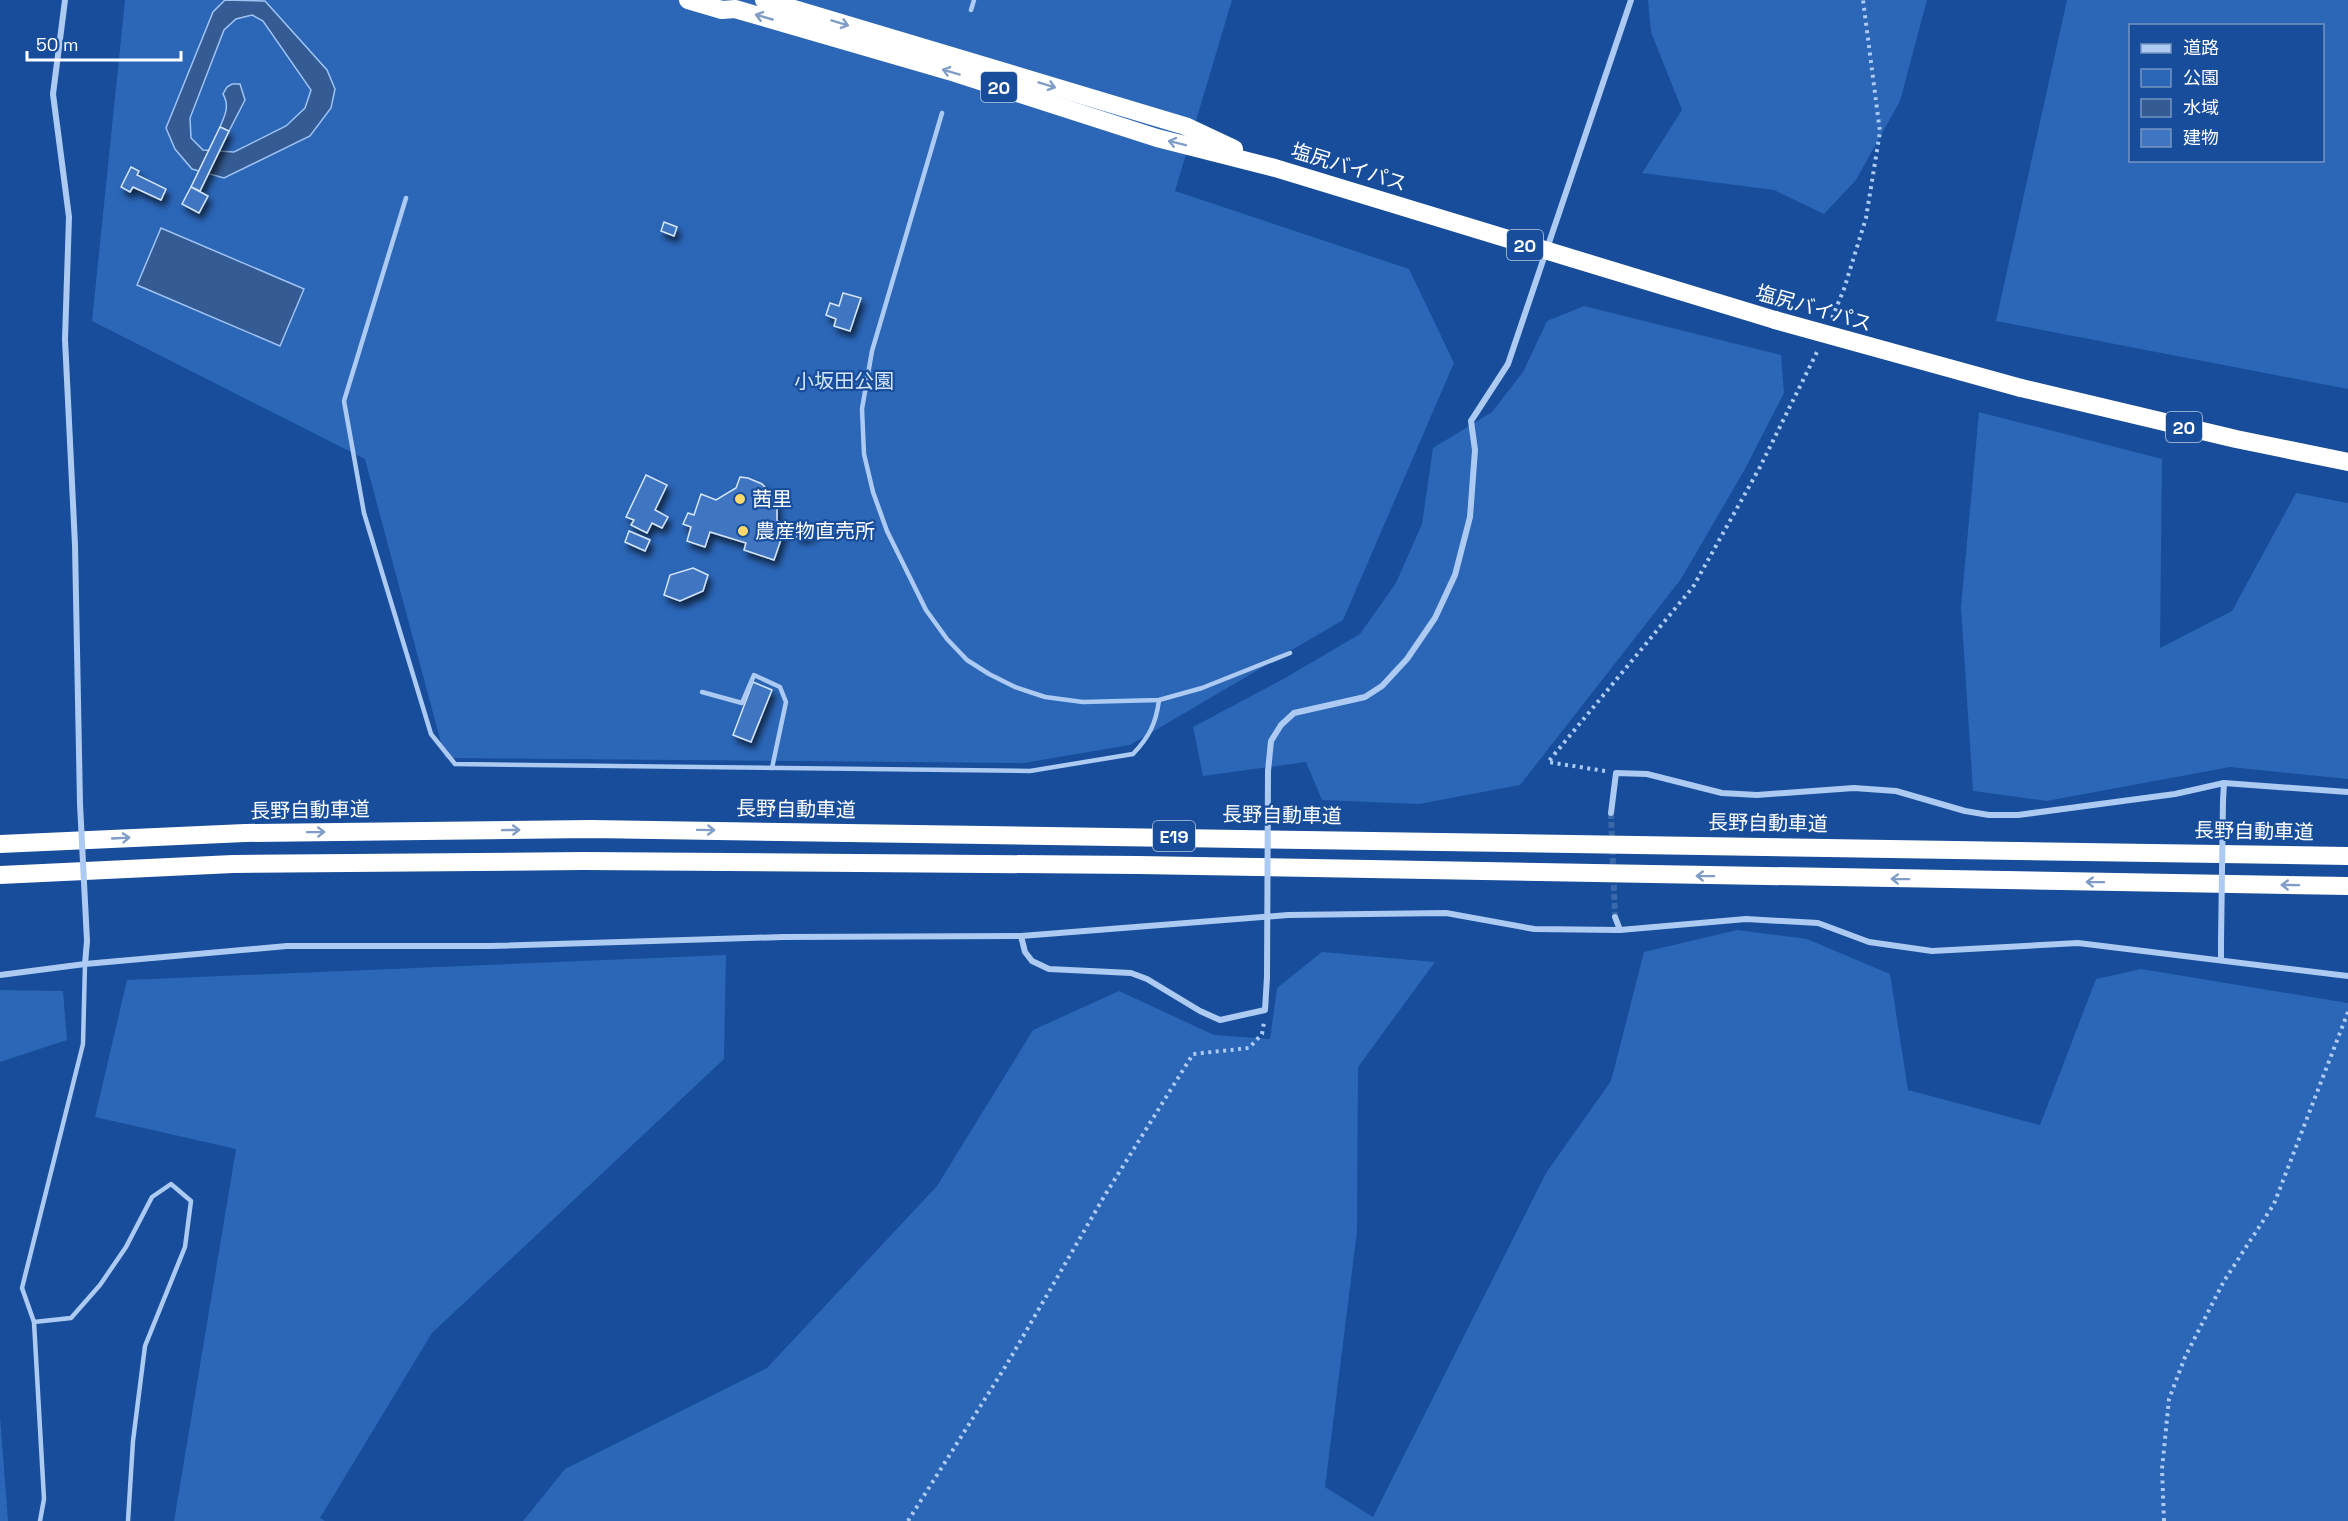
<svg xmlns="http://www.w3.org/2000/svg" width="2348" height="1521" viewBox="0 0 2348 1521" font-family="'Space Grotesk','Noto Sans JP',sans-serif">
<defs>
<filter id="shadow"><feDropShadow dx="3.5" dy="6" stdDeviation="3" flood-color="#0009"/></filter>
</defs>
<rect width="100%" height="100%" fill="#174d9a"/>
<g fill="#2b66b7" fill-rule="evenodd">
<path d="M125 0H1232L1175 191 1409 269 1454 363 1343 620 1130 745 1024 763 445 758 365 459 92 321Z"/>
<path d="M1648 0H1927L1900 101 1856 180 1824 214 1774 190 1642 173 1682 110 1651 32Z"/>
<path d="M2067 0H2348V389L1996 321ZM2130 26H2322V160H2130Z"/>
<path d="M1584 306 1781 355 1784 393 1745 469 1681 579 1520 785 1419 804 1322 800 1306 762 1203 776 1193 727 1285 678 1360 634 1396 583 1422 524 1433 448 1492 412 1523 372 1547 321Z"/>
<path d="M1979 412 2162 459 2160 648 2232 611 2296 493 2348 503V779L2230 767 2047 801 1973 791 1961 607Z"/>
<path d="M1737 930 1807 939 1890 974 1908 1090 2040 1125 2096 979 2141 969 2348 1003V1521H523L565 1469 767 1368 937 1186 1033 1030 1119 991 1214 1035 1270 1039 1277 988 1322 952 1435 962 1358 1067 1357 1231 1325 1487 1373 1517 1546 1173 1611 1081 1644 952Z"/>
<path d="M726 955 724 1059 432 1333 320 1518 325 1521H174L236 1149 95 1117 127 980Z"/>
<path d="M0 990 63 991 67 1040 0 1062Z"/>
<path d="M0 1416 8 1521H0Z"/>
</g>
<g fill="#345b93" stroke="#9fc4f4" stroke-width="1.5" fill-rule="evenodd">
<path d="M225 0 265 1 327 70 335 89 331 108 310 136 224 178 192 169 175 149 166 128 213 12ZM252 15 263 21 311 90 305 108 286 126 234 152 203 150 191 138 190 118 224 30 236 19Z"/>
<path d="M232 84H240L245 100 229 131 220 127C225 115 230 106 223 94L227 87Z"/>
<path d="M161 228 304 289 280 346 137 285Z"/>
</g>
<g fill="#4076c1" stroke="#d4e5fc" stroke-width="1.5" filter="url(#shadow)">
<path d="M220 127 229 131 200 191 191 187Z"/>
<path d="M131 167 139 171 137 175 166 189 161 200 133 187 130 192 121 187Z"/>
<path d="M191 187 208 196 199 213 182 204Z"/>
<path d="M664 222 677 227 674 236 661 231Z"/>
<path d="M843 293 861 298 850 331 834 326 836 319 826 315 830 303 839 306Z"/>
<path d="M646 475 667 485 655 510 668 517 662 528 652 523 647 533 631 525 634 520 626 517Z"/>
<path d="M740 477 748 478 762 484 773 496 777 505V521L786 525 774 560 744 550 746 543 710 532 705 547 687 541 691 527 683 524 688 513 694 515 701 494 716 500 736 488Z"/>
<path d="M810 526 811 536 797 537V528Z"/>
<path d="M629 531 650 540 645 551 625 542Z"/>
<path d="M693 568 708 575 703 591 680 601 664 595 670 575Z"/>
<path d="M753 682 772 690 751 742 733 735Z"/>
</g>
<g fill="none" stroke-linecap="round" stroke-linejoin="round">
<path stroke="#3a68a9" stroke-width="6" stroke-dasharray="6 3" stroke-linecap="butt" d="M1611 813 1615 917"/>
<g stroke="#accaf2" stroke-width="4" stroke-dasharray="3 4.5" stroke-linecap="butt">
<path d="M1832 318 1844 289 1866 218 1880 132 1863 0"/>
<path d="M1605 771 1548 762 1693 587 1760 467 1818 350"/>
<path d="M908 1521 1007 1364 1105 1195 1193 1054 1249 1048 1262 1034 1264 1022"/>
<path d="M2164 1521 2162 1469 2169 1399 2185 1357 2224 1281 2274 1204 2348 1012"/>
</g>
<g stroke="#accaf2" stroke-width="4.5">
<path d="M971 10 974 0"/>
<path d="M942 113 872 351 862 409 864 454 873 492 887 531 926 610 947 639 967 660 989 674 1015 687 1045 697 1083 702 1159 700 1202 688 1290 653"/>
<path d="M406 198 344 401 364 513 431 734 455 764 1030 771 1133 754C1149 737 1156 724 1159 700"/>
<path d="M702 692 742 703 754 675 780 687 786 702 772 768"/>
<path d="M85 964 83 1044 22 1288 34 1322 71 1318 100 1285 126 1247 152 1197 171 1184 191 1201 185 1247 145 1346 133 1441 128 1521"/>
<path d="M34 1322 44 1499 40 1521"/>
</g>
<g stroke="#accaf2" stroke-width="6">
<path d="M65 0 53 94 69 217 65 339 75 545 80 804"/>
<path d="M1268 771 1271 741 1281 725 1294 713 1365 697 1382 686 1407 659 1435 618 1455 575 1470 517 1475 450 1471 421 1508 364 1631 0"/>
<path d="M2223 801 2224 783"/>
<path d="M1611 813 1616 773 1647 774 1722 793 1757 795 1854 788 1896 791 1965 811 1989 815H2018L2175 794 2224 783 2348 792"/>
<path d="M1615 917 1620 930"/>
<path d="M1021 936 1025 952 1032 961 1049 969 1131 973 1147 979 1200 1011 1220 1020 1265 1010 1267 977"/>
<path d="M2221 942V959"/>
<path d="M85 964 87 941"/>
<path d="M0 975 85 964 287 946H490L783 937 1021 936 1288 915 1446 913 1534 929 1620 930 1746 919 1818 923 1869 942 1932 951 2078 943 2348 976"/>
</g>
<g stroke="#fff" stroke-width="18">
<path d="M688 0 722 10 735 9 949 71 1157 138 1275 168 1775 320"/>
<path d="M764 0 1185 126 1234 149"/>
<path d="M2021 388 2236 439 2348 462"/>
<path d="M0 844 245 833 591 829 2348 856"/>
<path d="M0 875 233 864 583 861 1138 865 2348 886"/>
</g>
<g stroke="#accaf2" stroke-width="6">
<path d="M80 804 87 941"/>
<path d="M2221 942 2223 801"/>
<path d="M1267 977 1268 771"/>
</g>
<path stroke="#fff" stroke-width="18" d="M1775 320 2021 388"/>
</g>
<defs><path id="oneway-shaft" d="M-6 0H5M1.5-3L5.5 0L1.5 3" fill="none" stroke-width="1.6" stroke-linecap="round" stroke-linejoin="round" transform="scale(1.5)"/></defs>
<g stroke="#7f9dc7">
<use href="#oneway-shaft" transform="translate(764 17) rotate(-164)"/>
<use href="#oneway-shaft" transform="translate(840 23) rotate(17)"/>
<use href="#oneway-shaft" transform="translate(951 72) rotate(-163)"/>
<use href="#oneway-shaft" transform="translate(1047 85) rotate(17)"/>
<use href="#oneway-shaft" transform="translate(1177 143) rotate(-166)"/>
<use href="#oneway-shaft" transform="translate(511 830) rotate(-1)"/>
<use href="#oneway-shaft" transform="translate(706 830) rotate(1)"/>
<use href="#oneway-shaft" transform="translate(316 832) rotate(-1)"/>
<use href="#oneway-shaft" transform="translate(121 838) rotate(-3)"/>
<use href="#oneway-shaft" transform="translate(1705 876) rotate(-179)"/>
<use href="#oneway-shaft" transform="translate(1900 879) rotate(-179)"/>
<use href="#oneway-shaft" transform="translate(2095 882) rotate(-179)"/>
<use href="#oneway-shaft" transform="translate(2290 885) rotate(-179)"/>
</g>
<g fill="#ffd96d" stroke="#174d9a" stroke-width="2">
<circle cx="740" cy="499" r="6"/>
<circle cx="743" cy="531" r="6"/>
</g>
<g text-anchor="middle" dominant-baseline="central" stroke-width="4.5" stroke-linejoin="round" paint-order="stroke">
<g fill="#174d9a" stroke="#b9cae1" stroke-width="1.5">
<rect x="981" y="72" width="36" height="30" rx="4.5"/>
<rect x="1507" y="230" width="36" height="30" rx="4.5"/>
<rect x="2166" y="412" width="36" height="30" rx="4.5"/>
<rect x="1153" y="821" width="42" height="30" rx="4.5"/>
</g>
<g font-size="18" font-weight="bold" fill="#fff">
<text x="999" y="87">20</text>
<text x="1525" y="245">20</text>
<text x="2184" y="427">20</text>
<text x="1174" y="836">E19</text>
</g>
<g font-size="20" fill="#fff" stroke="#174d9a">
<text transform="translate(1349 167) rotate(17)">塩尻バイパス</text>
<text transform="translate(1814 308) rotate(16)">塩尻バイパス</text>
<text transform="translate(796 809) rotate(1)">長野自動車道</text>
<text transform="translate(310 810) rotate(-1)">長野自動車道</text>
<text transform="translate(1282 815) rotate(1)">長野自動車道</text>
<text transform="translate(1768 823) rotate(1)">長野自動車道</text>
<text transform="translate(2254 831) rotate(1)">長野自動車道</text>
</g>
<g font-size="20" fill="#d4e5fc" stroke="#174d9a">
<text x="844" y="381">小坂田公園</text>
</g>
<g font-size="20" fill="#fff" stroke="#174d9a" text-anchor="start">
<text x="752" y="499">茜里</text>
<text x="755" y="531">農産物直売所</text>
</g>
</g>
<rect x="2129" y="24" width="195" height="138" fill="#174d9a" stroke="#7494c2" stroke-width="1.5"/>
<rect x="2141" y="44" width="30" height="9" fill="#accaf2" stroke="#7494c2" stroke-width="1.5"/>
<text x="2183" y="54" font-size="18" fill="#ffffff">道路</text>
<rect x="2141" y="69" width="30" height="18" fill="#2b66b7" stroke="#7494c2" stroke-width="1.5"/>
<text x="2183" y="84" font-size="18" fill="#ffffff">公園</text>
<rect x="2141" y="99" width="30" height="18" fill="#345b93" stroke="#7494c2" stroke-width="1.5"/>
<text x="2183" y="114" font-size="18" fill="#ffffff">水域</text>
<rect x="2141" y="129" width="30" height="18" fill="#4076c1" stroke="#7494c2" stroke-width="1.5"/>
<text x="2183" y="144" font-size="18" fill="#ffffff">建物</text>
<path d="M27 51v9h154v-9" fill="none" stroke="#ffffff" stroke-width="3"/>
<text x="36" y="51" font-size="18" fill="#ffffff" stroke="#174d9a" stroke-width="4.5" paint-order="stroke">50 m</text>
</svg>
